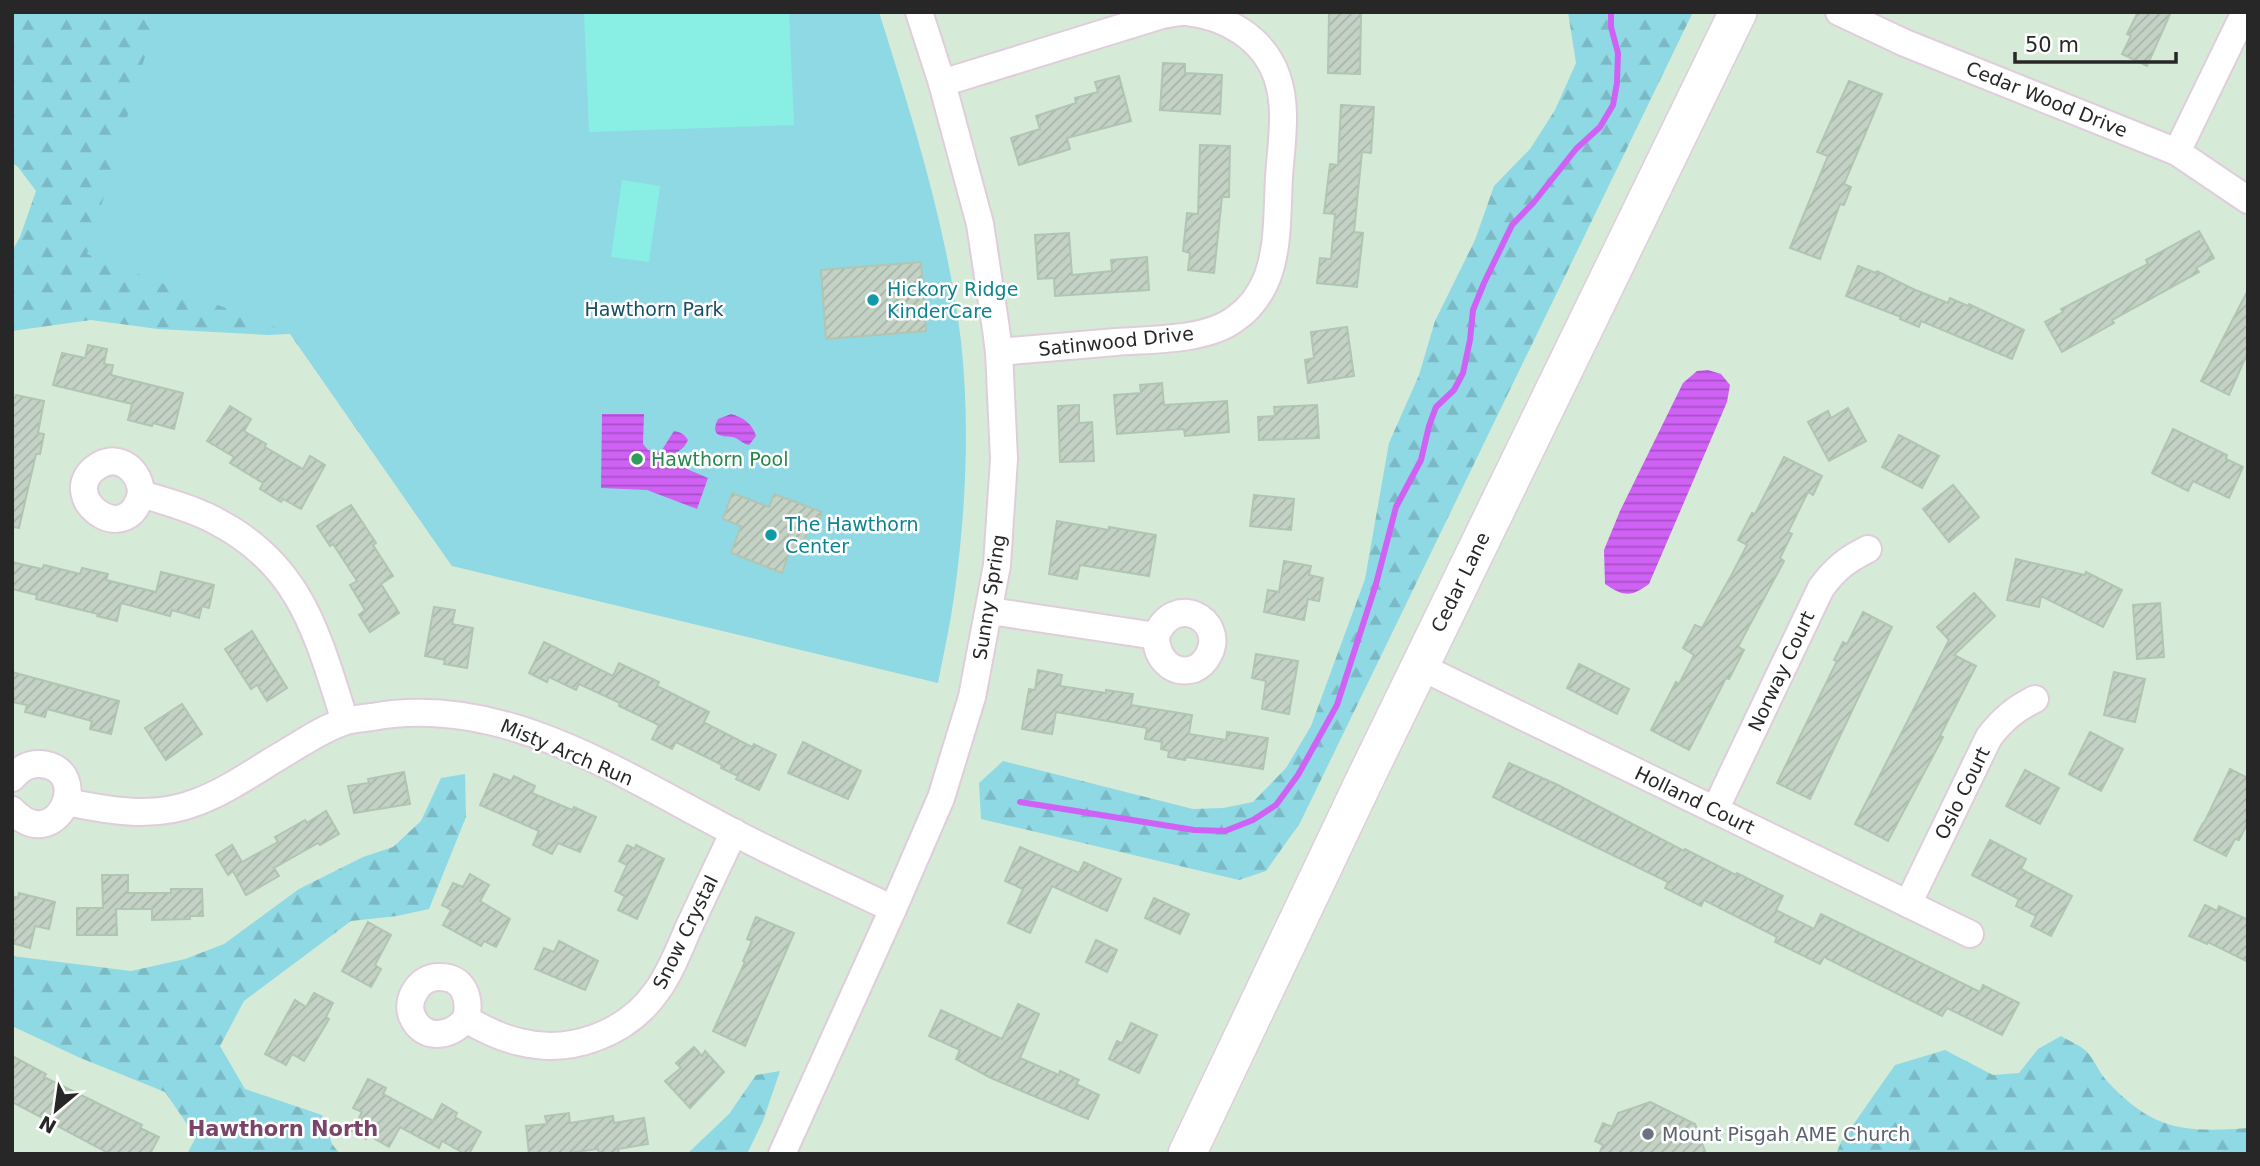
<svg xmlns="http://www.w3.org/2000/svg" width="2260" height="1166" viewBox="0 0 2260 1166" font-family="'DejaVu Sans',sans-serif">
<defs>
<pattern id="forest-firs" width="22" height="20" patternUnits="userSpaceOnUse" patternTransform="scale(1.75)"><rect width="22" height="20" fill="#8fd9e5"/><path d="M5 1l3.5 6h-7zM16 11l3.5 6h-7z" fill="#7bbac4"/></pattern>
<pattern id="water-rules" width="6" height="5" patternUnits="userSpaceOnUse" patternTransform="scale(1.75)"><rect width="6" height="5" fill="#cf61f5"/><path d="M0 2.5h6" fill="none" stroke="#a850c6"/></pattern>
<pattern id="building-hatch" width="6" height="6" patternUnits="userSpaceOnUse" patternTransform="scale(1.75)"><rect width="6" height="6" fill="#c3d2c4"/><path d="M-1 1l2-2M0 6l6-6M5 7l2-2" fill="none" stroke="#a8b4a8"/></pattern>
</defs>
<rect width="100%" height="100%" fill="#d6ebd7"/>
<g fill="url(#forest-firs)">
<path d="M12 12H464L452 566 290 334 268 335 158 329 91 320 12 331V251L20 237 36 191 18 167 12 163Z"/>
<path d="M1568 12H1693L1300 823 1266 871 1239 880 981 819 979 783 1003 761 1193 809 1223 808 1253 802 1286 768 1311 726 1365 579 1389 443 1419 375 1435 321 1475 240 1494 186 1530 149 1555 110 1576 63Z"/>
<path d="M465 774 466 817 429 909 397 916 351 921 244 1001 220 1046 245 1089 322 1115 332 1144 340 1154H187L196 1137 165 1092 78 1057 12 1026V956L131 971 185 959 224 944 299 889 363 857 393 847 421 821 441 778Z"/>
<path d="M2061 1036C2069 1041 2082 1046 2088 1053 2095 1061 2099 1072 2106 1080 2152 1130 2183 1133 2248 1128V1154H1836L1841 1142 1895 1065 1945 1050 1993 1075 2019 1073 2038 1049Z"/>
<path d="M780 1071 763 1121 747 1154H687L729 1114 756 1075Z"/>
</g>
<path fill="#8fd9e5" d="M158 12H879C913 120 947 228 961 341 970 423 966 508 955 590 951 621 944 652 938 683L452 566 290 333 87 254Z"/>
<g fill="#89eee4">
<path d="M584 12H789L794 125 589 132Z"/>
<path d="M622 180 660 186 649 262 611 257Z"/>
</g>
<g fill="url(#water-rules)">
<path d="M1708 370 1721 374 1730 385 1727 402 1649 584C1631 597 1624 597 1605 584L1604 550 1620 511 1683 383 1697 371Z"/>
<path d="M602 414H644L643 444 648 450 660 453 674 431C681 432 684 434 688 440 684 449 680 450 672 455L673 463 708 478 697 509 647 490 601 488Z"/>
<path d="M731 414C744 418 752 423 756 436L749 445C742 444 739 438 732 437 720 436 710 436 718 419Z"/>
</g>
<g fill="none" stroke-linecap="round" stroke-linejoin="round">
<path stroke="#cf61f5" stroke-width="6" d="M1020 802 1194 830 1225 831 1253 820 1276 805 1298 775 1337 705 1376 584 1396 507 1421 460 1429 426 1436 407 1454 390 1463 373 1470 340 1473 310 1484 283 1512 225 1534 202 1576 149 1600 127 1613 105 1617 83 1618 53 1611 27V12"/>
</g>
<g fill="url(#building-hatch)" stroke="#b1c5b3" stroke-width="2">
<path d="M1329 12H1361L1360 74 1328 73Z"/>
<path d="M2138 12H2171L2147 66 2122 54 2131 36 2127 34Z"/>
<path d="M1163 63 1185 64V73L1222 75 1220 114 1160 110Z"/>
<path d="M1119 76 1131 121 1067 138 1070 149 1019 165 1011 138 1040 129 1036 116 1076 103 1075 98 1098 92 1095 82Z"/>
<path d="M1849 81 1882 94 1844 184 1851 187 1844 205 1840 204 1820 259 1790 248 1828 156 1817 152Z"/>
<path d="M1341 105 1374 107 1371 153 1362 152 1354 232 1363 233 1357 287 1317 283 1320 258 1331 259 1335 214 1324 213 1330 164 1338 165Z"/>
<path d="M1200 145 1230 146 1229 197H1222L1214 273 1188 270 1190 253 1183 251 1187 213 1198 214Z"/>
<path d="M2199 231 2214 258 2196 268 2199 272 2112 320 2114 323 2062 352 2045 322 2063 312 2061 309 2148 264 2146 260Z"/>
<path d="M1069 233 1072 275 1112 271 1111 260 1147 257 1149 290 1055 296 1054 278 1038 279 1035 235Z"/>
<path d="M921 262 926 331 826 339 821 270Z"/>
<path d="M1858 266 1876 273 1877 271 1913 289 1948 303 1950 298 1968 306 1969 304 2024 330 2012 359 1921 321 1919 327 1900 319 1901 317 1846 296Z"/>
<path d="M2248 290V352L2229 395 2201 381Z"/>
<path d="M1347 327 1354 376 1308 383 1305 360 1314 358 1311 332Z"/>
<path d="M88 345 107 349 104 364 113 365 111 375 183 393 174 429 153 423 152 426 128 420 132 404 53 385 62 353 85 358Z"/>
<path d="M1162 383 1164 405 1227 401 1229 432 1185 436 1184 429 1117 434 1114 395 1141 393 1140 385Z"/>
<path d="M16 395 44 401 38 433 44 434 40 454H36L19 528 12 527V398H15Z"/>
<path d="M1079 405V423L1092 422 1094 461 1060 462 1058 406Z"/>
<path d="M1317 405 1319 438 1259 440 1258 417 1275 416 1274 407Z"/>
<path d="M230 406 251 419 244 431 266 444 265 447 303 469 310 456 325 465 301 509 283 499 281 502 260 489 263 483 230 463 234 457 207 441Z"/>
<path d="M1848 408 1866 441 1829 461 1808 422 1828 411 1831 418Z"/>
<path d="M2173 429 2227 455 2226 459 2243 467 2229 498 2193 481 2188 491 2152 473Z"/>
<path d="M1899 435 1939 456 1922 488 1882 467Z"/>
<path d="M1784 457 1822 476 1813 495 1808 492 1788 532 1792 534 1780 558 1784 561 1738 647 1744 650 1729 679 1726 678 1689 750 1651 730 1676 682 1679 684 1694 655 1683 648 1695 625 1702 628 1732 574 1747 545 1738 540 1752 513 1755 514Z"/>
<path d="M1953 485 1979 517 1949 542 1923 509Z"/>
<path d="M732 493 769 507 774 494 822 512 816 530 809 528 799 553 790 550 782 573 731 553 741 526 723 519Z"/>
<path d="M1254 495 1294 499 1291 530 1250 526Z"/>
<path d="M351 505 376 543 373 545 393 576 381 584 399 613 370 632 359 615 365 610 350 585 357 581 333 544 330 546 317 526Z"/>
<path d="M1057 521 1109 530V527L1156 535 1149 576 1080 565 1077 579 1049 574Z"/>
<path d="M2016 559 2085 575 2086 572 2122 590 2103 627 2041 596 2039 607 2007 600Z"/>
<path d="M1284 561 1311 566 1309 575 1323 578 1319 601 1308 599 1304 620 1264 612 1268 590 1279 592Z"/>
<path d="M12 562 42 569 44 565 80 574 82 568 108 574 106 580 156 592 161 572 214 585 209 608 202 606 199 618 172 610 170 616 121 603 117 621 97 616 98 614 36 599 37 595 12 589Z"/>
<path d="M1974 593 1995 616 1954 655 1976 666 1940 736 1943 737 1888 841 1855 824 1949 640 1937 627Z"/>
<path d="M2160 603 2164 657 2137 659 2133 605Z"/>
<path d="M434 607 455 610 452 624 473 628 467 668 444 664 445 660 425 656Z"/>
<path d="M1863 612 1892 627 1810 799 1777 783 1837 661 1834 660 1843 642 1847 644Z"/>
<path d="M252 631 287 688 267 701 257 685 251 689 225 649Z"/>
<path d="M544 642 613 676 619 663 659 682 657 686 709 712 704 722 713 727 752 747 754 744 776 755 759 790 736 779 738 776 721 768 722 765 676 742 672 749 652 739 659 725 619 706 620 703 579 684 576 690 549 677 547 682 529 673Z"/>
<path d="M1256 654 1298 661 1289 714 1262 709 1266 681 1252 678Z"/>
<path d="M1579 664 1629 689 1617 714 1567 688Z"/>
<path d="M1038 670 1062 675 1060 686 1106 693V690L1133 694 1131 705 1192 715 1189 734 1226 740 1227 732 1268 738 1263 769 1186 757 1185 760 1168 757 1169 751 1161 749 1162 742 1145 739 1147 728 1056 712 1052 734 1022 729 1029 689 1035 690Z"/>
<path d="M12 672 119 701 111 734 90 729 92 721 47 709 45 717 25 712 27 705 12 702Z"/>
<path d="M2114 672 2145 679 2135 722 2104 715Z"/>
<path d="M182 704 202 734 166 760 145 728Z"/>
<path d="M2090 732 2123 749 2101 791 2069 774Z"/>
<path d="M803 742 861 771 848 799 788 773Z"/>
<path d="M1509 763 1558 785 1684 851 1685 849 1736 875 1737 873 1783 896 1776 910 1814 929 1821 914 1980 992 1983 985 2019 1003 2002 1035 1947 1008 1942 1016 1824 957 1820 964 1775 942 1777 937 1704 900 1701 906 1665 888 1668 882 1493 797Z"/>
<path d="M2230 769 2248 778V822L2239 840 2235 839 2226 856 2194 840 2203 823H2204Z"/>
<path d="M2025 770 2059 788 2040 824 2006 806Z"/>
<path d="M404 772 410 804 354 813 348 786 369 783 368 779Z"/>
<path d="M494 774 511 781 514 776 535 786 532 793 572 810 574 807 596 817 580 852 558 843 552 854 533 845 539 831 480 805Z"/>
<path d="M326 811 339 834 320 845 318 843 274 868 279 876 246 895 233 871 228 875 216 855 232 845 242 862 278 842 275 837 305 820 307 823Z"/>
<path d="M1990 840 2026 859 2021 869 2072 896 2051 936 2031 926 2036 916 2016 906 2019 899 1972 875Z"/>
<path d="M627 845 635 849 636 845 664 859 637 919 618 910 625 896 615 891 627 865 619 861Z"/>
<path d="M1020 847 1079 873 1084 862 1121 879 1107 911 1052 886 1030 933 1008 923 1023 889 1005 881Z"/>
<path d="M470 874 489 885 480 901 510 919 496 947 484 941 481 946 443 925 451 910 442 905 453 883 463 887Z"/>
<path d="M102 875H128V893H171V889H202L203 916H190V919L152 920V909H116L117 935H77V908H103Z"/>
<path d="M19 893 55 902 49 929 35 926 30 948 12 943 16 924 12 923V896L18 898Z"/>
<path d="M1154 898 1189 914 1180 934 1145 918Z"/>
<path d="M2205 905 2217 911 2219 906 2248 920V962L2208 942 2207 944 2189 936Z"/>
<path d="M756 917 794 933 745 1046 713 1031 745 962 743 961 752 941 747 939Z"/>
<path d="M368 922 391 935 375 965 381 969 371 987 342 971Z"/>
<path d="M1096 940 1117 950 1107 972 1086 962Z"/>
<path d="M559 941 598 961 585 990 535 969 544 948 554 952Z"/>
<path d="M314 993 333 1003 326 1017 329 1019 304 1061 292 1054 286 1065 265 1054 295 1000 306 1007Z"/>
<path d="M1018 1004 1039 1014 1020 1058 1059 1075 1060 1071 1079 1080 1076 1084 1099 1095 1088 1119 991 1078 956 1059 960 1050 929 1036 941 1010 1002 1039Z"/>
<path d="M1131 1023 1157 1035 1139 1073 1109 1059 1117 1041 1122 1043Z"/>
<path d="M694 1047 702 1056 705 1051 724 1072 690 1108 665 1081 681 1068 676 1063Z"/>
<path d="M12 1056 46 1074 44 1077 142 1125 140 1128 159 1137 150 1154H110L12 1102Z"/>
<path d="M368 1079 386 1088 383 1094 433 1121 442 1104 457 1113 455 1117 481 1132 469 1154H465L442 1141 439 1148 400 1127 389 1147 368 1135 366 1139 352 1131 362 1112 353 1108Z"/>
<path d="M1650 1102 1695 1124 1706 1154H1599L1603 1145 1595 1141 1603 1123 1612 1127 1618 1113Z"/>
<path d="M569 1113 570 1123 613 1116 614 1123 644 1118 648 1144 618 1149 619 1154H599L598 1149 561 1154H529L526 1126 547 1124 545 1116Z"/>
</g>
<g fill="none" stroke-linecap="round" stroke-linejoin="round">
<defs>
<g id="minor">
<path d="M1839 12 1905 43 2177 152 2248 200"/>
<path d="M942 83 1162 15 1181 12"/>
<path d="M2177 152 2245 12"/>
<path d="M999 352C1038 349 1077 345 1116 342 1151 339 1206 341 1235 319 1250 309 1260 295 1267 278 1279 246 1277 211 1279 177 1281 145 1288 108 1277 77 1264 38 1225 16 1187 12"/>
<path d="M141 494C126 552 54 494 98 466 120 452 141 472 141 494 165 501 190 508 212 519 301 563 317 634 345 721"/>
<path d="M990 611 1156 636C1174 591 1226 620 1209 654 1206 660 1201 666 1194 669 1171 676 1156 657 1156 636"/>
<path d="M1419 666 1970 934"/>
<path d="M12 778C20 769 28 763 41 764 95 769 57 858 12 810"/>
<path d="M67 802C110 811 155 819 197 802 227 791 253 772 280 756 301 744 323 728 346 721 354 719 363 718 372 717 502 693 621 774 731 831 784 859 839 883 893 909"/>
<path d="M1715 810 1821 588C1835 569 1846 560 1868 549"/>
<path d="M1908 904 1989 737C2003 719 2015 709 2035 699"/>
<path d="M466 1019C471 998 464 976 438 977 420 977 405 999 412 1016 423 1042 451 1037 466 1019 483 1029 500 1038 520 1042 570 1055 627 1034 657 991 670 973 679 950 688 929 703 897 718 865 734 832"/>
<path d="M782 1154 893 909 941 798 972 697 997 565 1004 459 999 352 996 329 980 224 942 83 919 12"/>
</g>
<path id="secondary" d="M1187 1154 1365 779 1738 12"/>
</defs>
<use href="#minor" stroke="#e1ccdb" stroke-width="30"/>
<use href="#secondary" stroke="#e1ccdb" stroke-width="40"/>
<use href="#minor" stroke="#fff" stroke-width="26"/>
<use href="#secondary" stroke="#fff" stroke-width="37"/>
</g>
<g fill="#0f9aa8" stroke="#fff" stroke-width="2.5">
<circle cx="873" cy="300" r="7"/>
<circle cx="771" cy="535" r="7"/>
</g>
<circle fill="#2e9e5b" stroke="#fff" stroke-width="2.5" cx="637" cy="459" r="7"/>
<circle fill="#6b7280" stroke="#fff" stroke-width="2.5" cx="1648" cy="1134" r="7"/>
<g text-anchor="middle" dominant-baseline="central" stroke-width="5" stroke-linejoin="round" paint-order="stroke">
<g font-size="19" fill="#272727" stroke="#fff">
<text transform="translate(2047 99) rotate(22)">Cedar Wood Drive</text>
<text transform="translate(1116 341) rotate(-6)">Satinwood Drive</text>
<text transform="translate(1460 582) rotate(-64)">Cedar Lane</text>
<text transform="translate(989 597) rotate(-81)">Sunny Spring</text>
<text transform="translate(1781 671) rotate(-65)">Norway Court</text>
<text transform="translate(567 752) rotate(23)">Misty Arch Run</text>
<text transform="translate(1962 793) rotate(-64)">Oslo Court</text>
<text transform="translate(1695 800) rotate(26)">Holland Court</text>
<text transform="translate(685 932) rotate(-64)">Snow Crystal</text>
</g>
<g font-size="19" fill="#0d838f" stroke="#fff" text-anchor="start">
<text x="887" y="289">Hickory Ridge<tspan x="887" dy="22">KinderCare</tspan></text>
<text x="785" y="524">The Hawthorn<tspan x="785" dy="22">Center</tspan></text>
</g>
<g font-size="19" fill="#154f65" stroke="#fff">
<text x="654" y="309">Hawthorn Park</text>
</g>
<g font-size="19" fill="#27864d" stroke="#fff" text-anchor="start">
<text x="651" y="459">Hawthorn Pool</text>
</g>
<g font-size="19" fill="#5b616d" stroke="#fff" text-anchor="start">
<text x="1662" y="1134">Mount Pisgah AME Church</text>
</g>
<g font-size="21" font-weight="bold" fill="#794569" stroke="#fff">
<text x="283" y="1129">Hawthorn North</text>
</g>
</g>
<rect width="2260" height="1166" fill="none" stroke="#272727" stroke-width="28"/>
<g transform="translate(56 1110) rotate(209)" stroke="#ffffff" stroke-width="5" paint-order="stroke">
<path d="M0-5L12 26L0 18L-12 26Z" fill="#272727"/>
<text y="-10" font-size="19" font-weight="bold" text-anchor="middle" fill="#272727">N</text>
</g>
<path d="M2015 52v10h161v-10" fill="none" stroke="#272727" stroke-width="3.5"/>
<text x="2025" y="52" font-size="21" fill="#272727" stroke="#ffffff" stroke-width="5" paint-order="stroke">50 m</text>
</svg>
